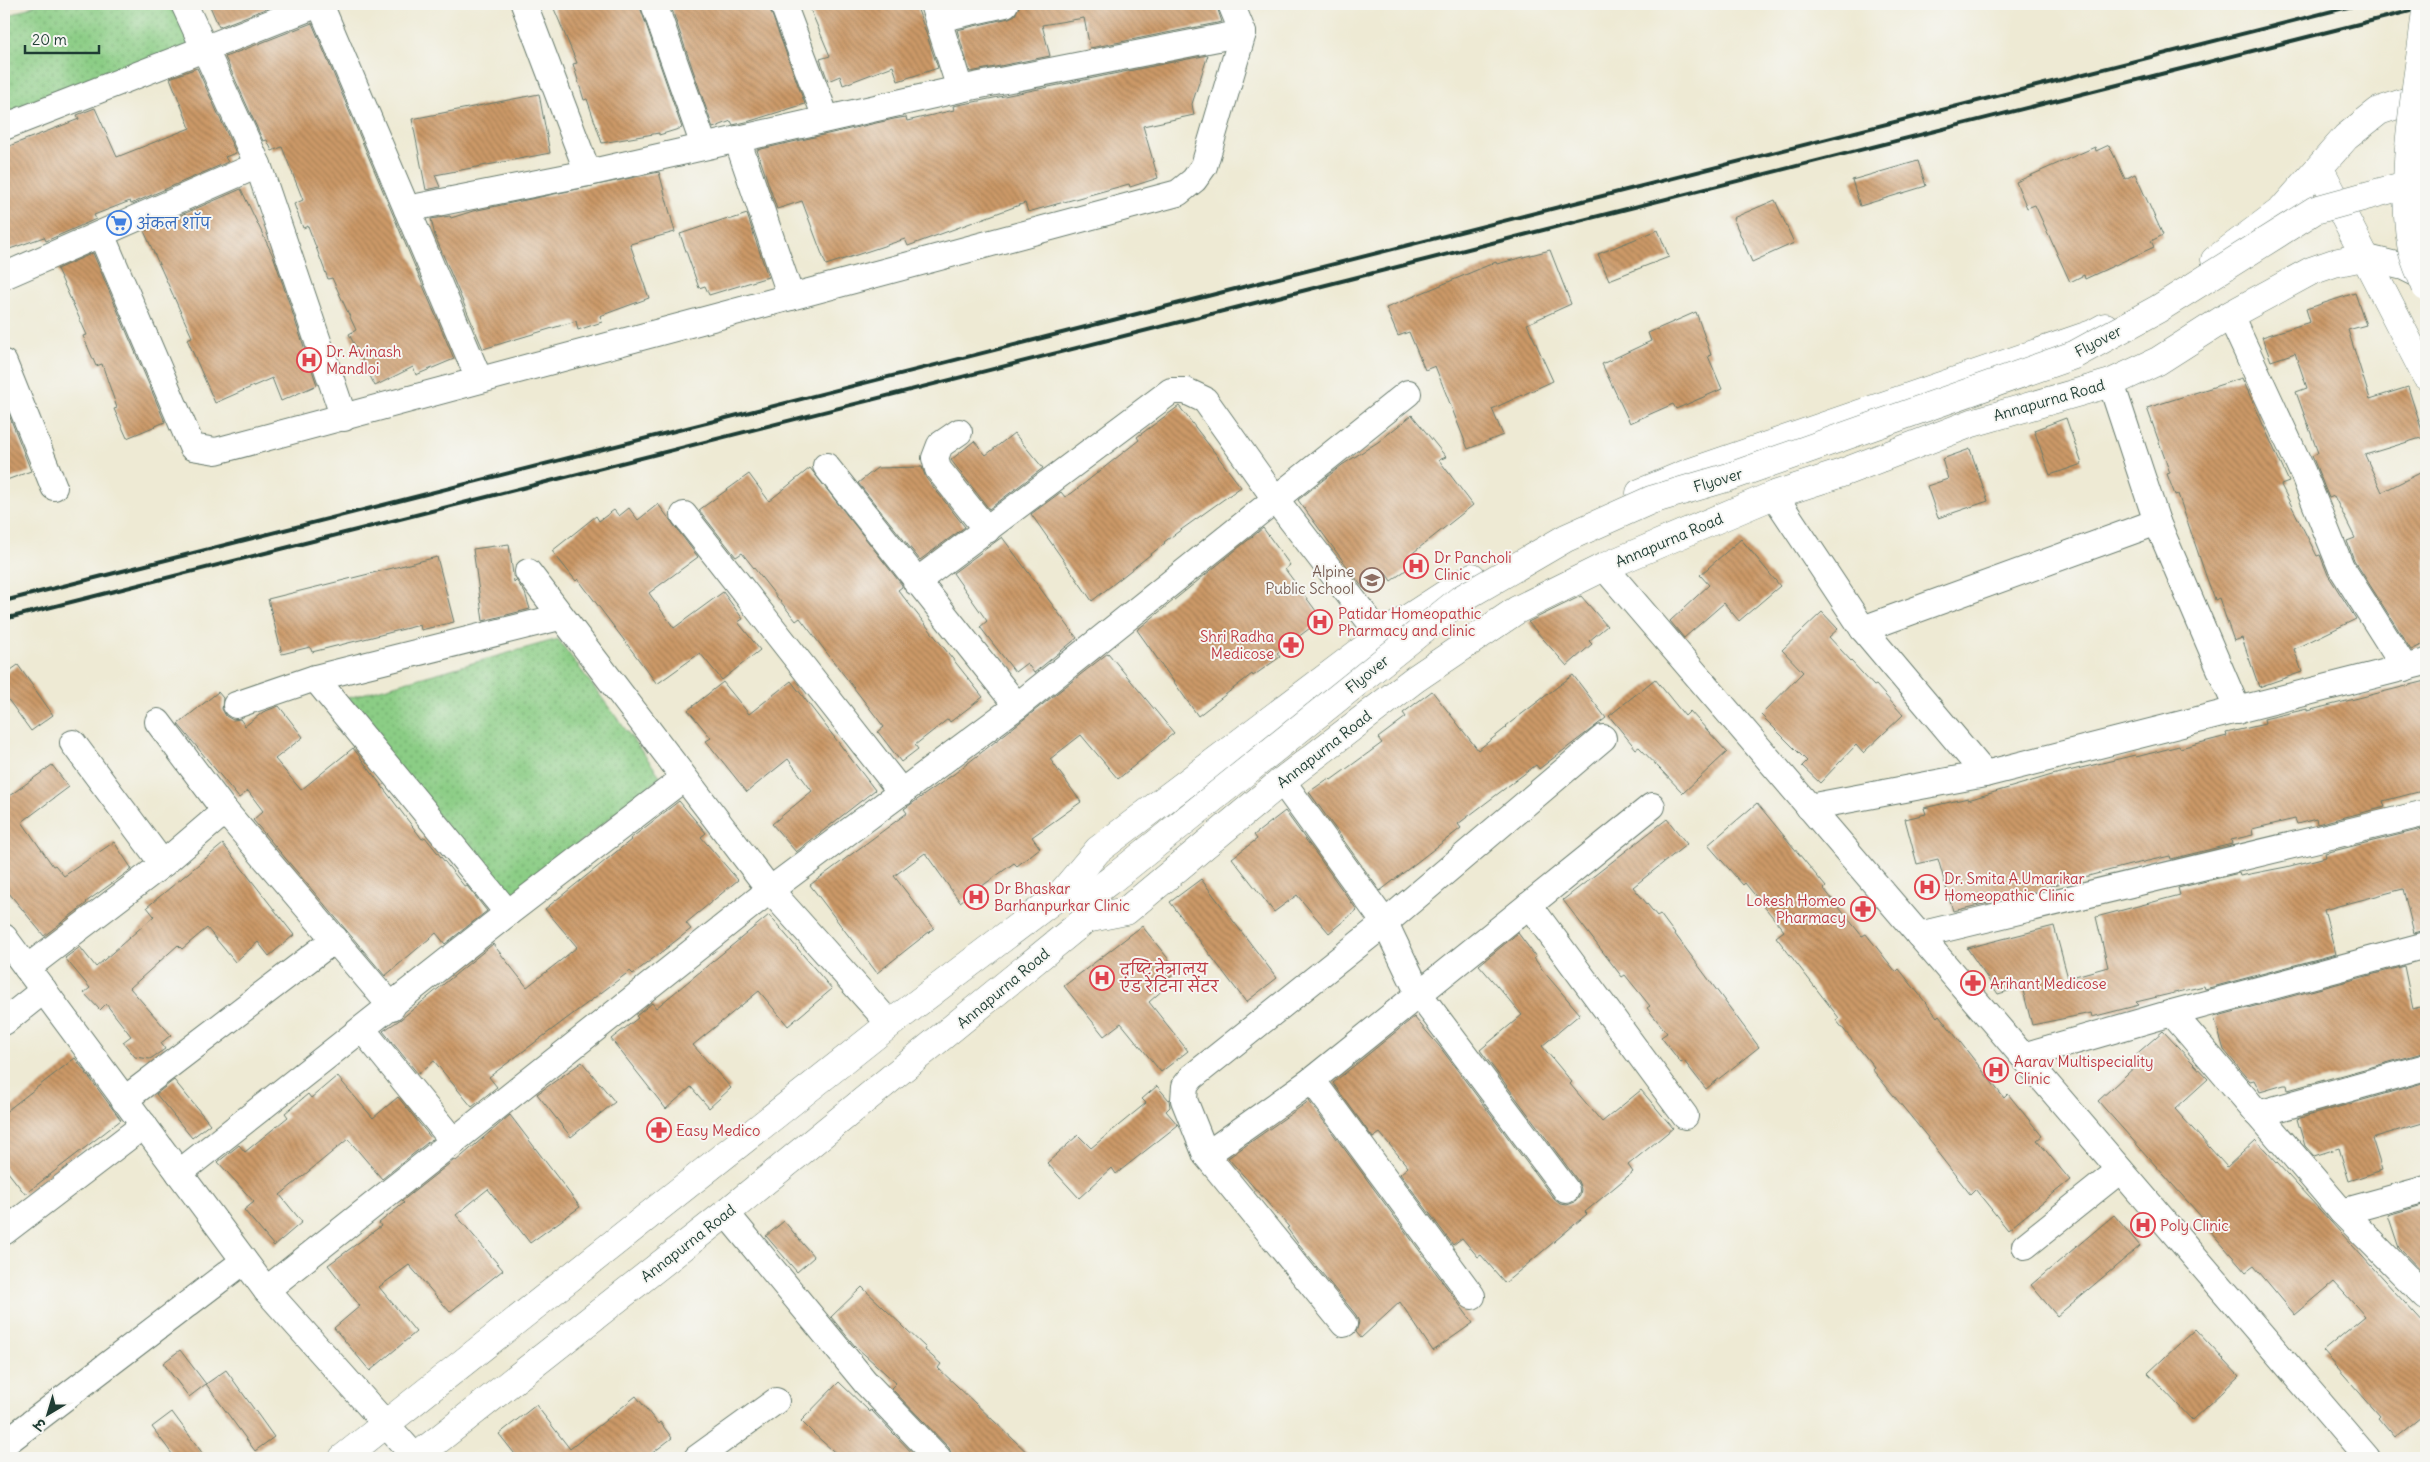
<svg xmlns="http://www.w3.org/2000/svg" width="2430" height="1462" viewBox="0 0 2430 1462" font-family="Delius,'Playpen Sans Deva',sans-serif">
<defs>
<pattern id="park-dots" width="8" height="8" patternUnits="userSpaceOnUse" patternTransform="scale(1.25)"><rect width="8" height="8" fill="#8bcd85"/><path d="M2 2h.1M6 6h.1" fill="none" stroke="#71a86e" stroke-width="1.8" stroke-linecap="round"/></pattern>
<pattern id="building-back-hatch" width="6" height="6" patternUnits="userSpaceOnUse" patternTransform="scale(1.25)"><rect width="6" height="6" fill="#cc9967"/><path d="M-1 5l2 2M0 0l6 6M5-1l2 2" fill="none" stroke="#a57e56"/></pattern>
</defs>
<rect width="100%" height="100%" fill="#f6f6f2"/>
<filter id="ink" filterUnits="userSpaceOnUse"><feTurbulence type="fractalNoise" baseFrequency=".02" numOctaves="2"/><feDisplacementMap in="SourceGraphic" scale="10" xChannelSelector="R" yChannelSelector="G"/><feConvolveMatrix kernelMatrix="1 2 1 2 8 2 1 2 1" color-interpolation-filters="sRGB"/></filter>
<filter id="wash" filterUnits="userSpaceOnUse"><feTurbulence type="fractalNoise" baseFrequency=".0096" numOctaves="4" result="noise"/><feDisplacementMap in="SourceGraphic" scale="20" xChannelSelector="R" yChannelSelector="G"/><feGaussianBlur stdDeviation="1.12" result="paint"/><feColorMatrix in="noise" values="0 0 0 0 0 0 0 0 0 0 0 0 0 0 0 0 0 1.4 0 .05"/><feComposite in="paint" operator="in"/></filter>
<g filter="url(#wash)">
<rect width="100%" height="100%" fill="#eeead4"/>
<g fill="url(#park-dots)" stroke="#55855c">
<path d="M37 4H188L204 40 4 124V18Z"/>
<path d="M558 639 661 777 509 900 341 700Z"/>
</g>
<g id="blocks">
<g fill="url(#building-back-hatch)">
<path d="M209 4H278L219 27Z"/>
<path d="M552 4H639L682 128 659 135V133L602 143 587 99 584 100 573 64 577 63Z"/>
<path d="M670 4H768L805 104 750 121 733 125 731 121 713 128Z"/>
<path d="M808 4H916L938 68 898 81 893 66 843 85 840 76 828 81 820 59 830 56Z"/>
<path d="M1020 4H1216L1222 22 1090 48 1084 18 1042 25 1050 56 970 72 957 30 1009 18 1015 15Z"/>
<path d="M312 23 454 359 416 375 413 367 375 386 349 334 356 330 332 278 328 279 308 226 303 228 294 204 303 200 282 147 272 151 267 140 263 141 225 57Z"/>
<path d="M1208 55 1192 104 1194 115 1143 126 1158 178 1130 187 1129 184 1028 212 1025 203 908 246 905 239 826 265 802 201 777 209 757 150 894 119 906 117 907 121 954 110 953 106 974 102Z"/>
<path d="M197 68 236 153 225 157 228 162 131 204 130 201 94 215 96 219 46 241 44 237 4 251V148L79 119 77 115 95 108 117 157 190 128 170 78Z"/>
<path d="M539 94 550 153 435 175 440 187 426 190 412 119Z"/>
<path d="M2109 145 2125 179 2135 174 2163 235 2151 241 2154 247 2085 279 2084 275 2070 282 2035 205 2027 208 2016 182 2079 154 2095 147 2096 151Z"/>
<path d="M1918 161 1926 186 1860 206 1852 180Z"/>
<path d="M659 172 675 232 630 244 649 298 600 316 602 322 578 330 576 321 483 349 435 236 431 219 450 216 451 218 473 211Z"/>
<path d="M241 189 274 258 317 385 281 401 272 378 215 403 187 339 192 337 144 231Z"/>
<path d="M1775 200 1794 243 1752 262 1733 218Z"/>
<path d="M747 214 768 277 709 295 705 286 699 288 680 234 728 218 729 220Z"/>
<path d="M1658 230 1669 257 1609 280 1598 254Z"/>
<path d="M1550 250 1571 304 1527 324 1553 381 1492 409 1503 435 1468 449 1435 366 1425 370 1409 332 1398 336 1386 308 1496 262 1497 264Z"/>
<path d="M93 253 165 422 127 438 114 409 117 408 102 364 96 366 83 336 87 335 57 269Z"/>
<path d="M2355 293 2366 325 2348 330 2370 399 2408 387 2424 437 2365 455 2382 492 2426 470V643L2411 650 2354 560 2347 541 2355 538 2334 496 2329 498 2312 456 2318 453 2296 392 2307 388 2295 353 2271 361 2262 337 2310 322 2306 309Z"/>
<path d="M1696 312 1711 355 1708 356 1722 389 1676 409 1673 404 1630 423 1602 364 1651 341 1648 333Z"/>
<path d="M2242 378 2289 482 2281 485 2317 556 2320 555 2328 575 2356 619 2294 649 2302 672 2259 687 2242 638 2234 641 2219 598 2215 600 2207 579 2178 494 2175 495 2167 474 2170 473 2147 408Z"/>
<path d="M4 402 31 471 4 481Z"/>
<path d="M1179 406 1241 487 1164 542 1165 543 1092 601 1031 514 1061 492 1065 497 1072 493 1139 440 1137 437Z"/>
<path d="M1412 415 1446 457 1439 460 1473 505 1409 556 1414 564 1391 581 1385 572 1363 588 1298 500 1342 465 1378 442Z"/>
<path d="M2066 418 2082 464 2050 475 2034 430Z"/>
<path d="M1014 433 1043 468 989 509 951 460 974 441 986 455Z"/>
<path d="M1970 449 1988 501 1938 518 1927 486 1948 479 1942 459Z"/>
<path d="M922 467 926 478 965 527 920 560 858 483 877 468Z"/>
<path d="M810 468 902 585V587L898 590 983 697 950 722 948 719 915 745 918 749 901 762 878 732 884 727 823 648 800 618 796 621 742 553 736 557 699 510 749 474 769 501Z"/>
<path d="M658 504 698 557 649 593 674 628 723 592 743 619 738 622 760 650 722 680 700 653 657 684 578 579 576 581 552 551 596 516 599 521 614 510 619 516 629 508 638 520Z"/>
<path d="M1263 528 1290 565 1285 569 1322 619 1277 653 1280 657 1253 676 1252 674 1198 716 1137 630Z"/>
<path d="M1002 537 1077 638 1034 673 1027 663 1015 672 980 627 987 621 953 573Z"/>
<path d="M1741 539 1780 586 1739 621 1724 603 1684 638 1670 621 1709 585 1700 575Z"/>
<path d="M509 544 514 582 516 580 525 593 530 609 483 621 473 549Z"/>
<path d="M437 557 454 622 421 630 420 625 312 652 310 647 282 654 268 599Z"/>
<path d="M1581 596 1607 626 1589 641 1592 644 1567 666 1528 622Z"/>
<path d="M1822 612 1838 629 1829 637 1874 686 1876 685 1903 715 1863 753 1856 745 1820 783 1802 766 1807 761 1761 715 1803 672 1782 650Z"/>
<path d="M1108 653 1174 733 1118 779 1081 735 1050 759 1081 802 1032 837 1040 848 1017 866 1014 863 960 902 925 853 894 876 934 928 877 973 810 885 907 813 904 809 954 774Z"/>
<path d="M18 665 53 715 31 731 4 694V675Z"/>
<path d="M1573 675 1606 718 1539 769 1536 765 1458 824 1461 828 1380 891 1309 792 1329 778 1331 780 1382 743 1378 738 1406 717 1403 713 1432 691 1478 750 1507 727 1506 726Z"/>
<path d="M1655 679 1685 716 1690 711 1727 752 1683 793 1639 747 1636 749 1609 716Z"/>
<path d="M791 681 875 790 796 852 772 824 812 791 788 759 747 792 706 741 711 738 688 710 723 682 749 714Z"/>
<path d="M2426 681V790L2383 801 2385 807 2317 824 2316 819 2297 824 2295 819 2252 829 2253 835 2231 840 2232 844 2171 859 2170 856 2130 865 2039 889V891L1953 911 1938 859 1917 864 1905 819 1926 814 1924 808 1968 798V800L2052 775 2135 755 2136 757 2179 746 2180 748 2227 736 2226 733 2265 724 2264 719 2307 709V711Z"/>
<path d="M218 692 223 698 222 709 226 716 233 720 240 719 245 726 263 712 279 706 303 737 275 759 301 790 353 748 422 839 425 837 465 887 467 886 487 911 445 944 436 933 385 976 253 820 263 811 248 791 239 798 178 724Z"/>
<path d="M52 765 69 787 22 822 53 866 55 865 64 876 114 842 132 869 86 902 87 903 44 936 4 887V798L5 799Z"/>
<path d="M679 801 706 833 701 837 738 880 686 923 691 929 633 974 630 971 489 1077 497 1087 472 1107 434 1061 418 1074 383 1031 401 1019 493 944 527 987 565 957 577 947 545 909 631 840 630 839Z"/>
<path d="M1757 803 1826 887 1824 889 1862 936 1866 934 1896 972 1899 969 1937 1017 1939 1015 2004 1098 2008 1094 2042 1136 2037 1140 2070 1180 2008 1230 1975 1189 1970 1194 1937 1152 1938 1150 1872 1069 1874 1067 1836 1020 1839 1018 1776 937 1784 931 1745 883 1743 885 1708 845Z"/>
<path d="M1285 811 1357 910 1329 933 1297 895 1274 912 1232 858 1257 839 1254 835Z"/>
<path d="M1667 819 1687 844 1633 887 1657 916 1660 914 1759 1047 1706 1089 1684 1061 1681 1063 1661 1037 1667 1033 1647 1008 1650 1006 1625 975 1622 977 1563 900Z"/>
<path d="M2426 828V930L2414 933 2403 889 2338 906 2324 910 2336 954 2205 989 2204 986 2136 1002 2139 1005 2092 1017 2091 1013 2032 1025 2022 987 1998 994 1967 948 2054 926 2068 978 2108 967 2096 917 2180 895 2178 888 2239 873 2240 876 2286 867 2326 857 2325 853Z"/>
<path d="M223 844 294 935 269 956 258 942 235 962 207 928 182 949 178 945 130 988 171 1035 161 1043 165 1049 150 1059 135 1057 123 1042 131 1036 106 1004 100 1010 84 993 90 988 65 958 80 947 96 967 154 916 147 907Z"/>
<path d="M1201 879 1277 978 1246 1002 1170 902Z"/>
<path d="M769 915 832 989 788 1026 759 991 693 1045 731 1088 709 1108 691 1087 666 1109 611 1039 638 1018 636 1016 652 1003 656 1008Z"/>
<path d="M1142 926 1178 971 1162 984 1165 988 1149 1002 1188 1051 1161 1072 1121 1023 1104 1036 1064 986Z"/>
<path d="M1518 933 1536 957 1534 958 1544 972 1580 1014 1542 1046 1572 1082 1570 1084 1602 1122 1641 1090 1673 1128 1628 1165 1633 1172 1585 1212 1587 1214 1505 1283 1481 1255 1478 1257 1462 1238 1453 1245 1400 1174 1408 1167 1380 1133 1373 1138 1333 1083 1414 1017 1440 1047 1554 1199 1560 1204 1567 1205 1575 1202 1580 1196 1581 1189 1578 1181 1480 1050 1522 1015 1479 965Z"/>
<path d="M2404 966 2413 1009 2426 1005V1052L2288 1090 2287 1085H2284L2260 1092 2254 1080 2250 1081 2224 1050 2214 1017Z"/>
<path d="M2163 1031 2208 1079 2175 1109 2227 1167 2256 1140 2426 1326V1413L2395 1438 2378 1418 2380 1416 2323 1351 2365 1316 2334 1282 2295 1315 2254 1266 2246 1272 2203 1223 2205 1221 2098 1101 2139 1063 2133 1057Z"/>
<path d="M75 1058 121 1120 25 1194 4 1167V1113Z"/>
<path d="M582 1062 615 1102 571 1137 537 1094Z"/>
<path d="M337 1076 373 1118 398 1097 432 1139 382 1179 348 1139 280 1195 302 1222 274 1246 244 1210 254 1202 218 1162 239 1145 245 1152 288 1117 285 1113 308 1094 311 1098Z"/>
<path d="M174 1080 210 1124 192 1138 156 1094Z"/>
<path d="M2426 1082V1122L2372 1138 2382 1170 2349 1181 2339 1148 2314 1156 2305 1146 2297 1119Z"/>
<path d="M1157 1086 1169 1100 1170 1107 1166 1111 1178 1125 1116 1174 1112 1168 1079 1198 1047 1163 1078 1135 1091 1148 1146 1103 1142 1099Z"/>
<path d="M1309 1101 1473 1323 1433 1351 1400 1302 1361 1338 1356 1332 1359 1322 1356 1315 1299 1245 1287 1228 1289 1227 1228 1158Z"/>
<path d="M510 1115 580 1207 530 1243 488 1189 456 1215 503 1270 450 1312 409 1265 379 1287 416 1332 370 1371 334 1328 360 1306 328 1265 381 1226 379 1223 404 1203 402 1201 454 1160 456 1161Z"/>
<path d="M2426 1204V1276L2399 1248 2388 1215Z"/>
<path d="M2114 1215 2140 1246 2057 1316 2031 1285Z"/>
<path d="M784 1221 814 1257 797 1272 766 1236Z"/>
<path d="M862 1287 926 1348 925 1350 941 1364 938 1368 1033 1458H953L949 1448 891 1388 896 1383 855 1346 831 1317Z"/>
<path d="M2195 1329 2239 1376 2192 1420 2148 1373Z"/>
<path d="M180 1350 206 1384 189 1397 163 1363Z"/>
<path d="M226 1370 274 1437 255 1451 206 1384Z"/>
<path d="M839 1382 870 1412 871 1410 917 1458H841L813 1433 801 1421Z"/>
<path d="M636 1396 658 1424 660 1422 672 1438 646 1458H518L499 1434 536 1405 570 1449Z"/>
<path d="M172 1412 206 1458H175L152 1427Z"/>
</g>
</g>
</g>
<g filter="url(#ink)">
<use href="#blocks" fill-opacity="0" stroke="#677a6c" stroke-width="1"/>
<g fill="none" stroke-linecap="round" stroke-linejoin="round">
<defs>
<g id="minor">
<path d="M184 4 258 165 344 418"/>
<path d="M320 4 479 379"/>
<path d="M524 4 588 173"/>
<path d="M654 4 704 146"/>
<path d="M783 4 826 118"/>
<path d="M933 4 960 89"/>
<path d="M938 19 1005 4"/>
<path d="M4 127 319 4"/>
<path d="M737 139 791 297"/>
<path d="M407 209 588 173 960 89 1243 33"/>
<path d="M101 234 192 447 216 451 1178 193 1194 180 1204 166 1243 33 1231 4"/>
<path d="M2363 257 2404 267 2426 278"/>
<path d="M4 276 258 165"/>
<path d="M2230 315 2303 473 2341 567 2405 668"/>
<path d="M4 363 54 487"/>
<path d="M2111 383 2157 522 2238 711"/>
<path d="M959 432 940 445 935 458 938 469 987 530"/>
<path d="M826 466 1017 706"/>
<path d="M1774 495 1863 629 1985 774"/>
<path d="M684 515 902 793"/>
<path d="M1604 567 2367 1458"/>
<path d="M528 572 770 890 890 1024"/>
<path d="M916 582 1171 391H1186L1205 400 1276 500 1381 636"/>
<path d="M1863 629 2157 522"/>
<path d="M315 678 508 913"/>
<path d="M236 705 315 678 560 617"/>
<path d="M158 722 225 811 392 1007"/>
<path d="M73 743 163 864"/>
<path d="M1282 781 1385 923 1419 994 1566 1190"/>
<path d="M1809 807 1985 774 2426 662"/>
<path d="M1529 905 1685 1116"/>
<path d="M1919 935 2426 813"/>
<path d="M4 937 266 1290 416 1458"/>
<path d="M27 968 163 864 225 811"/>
<path d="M2172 1013 2342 1212 2426 1297"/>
<path d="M4 1022 44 990"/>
<path d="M362 1029 454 1142"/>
<path d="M2023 1056 2172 1013 2426 945"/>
<path d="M1312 1080 1472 1296"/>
<path d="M124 1100 335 939"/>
<path d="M2258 1114 2426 1067"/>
<path d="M1206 1155 1312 1080 1652 806"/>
<path d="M179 1173 508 913 684 778"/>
<path d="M2342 1212 2426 1189"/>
<path d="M726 1213 866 1383 938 1458"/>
<path d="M4 1232 144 1125"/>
<path d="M2025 1246 2120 1170"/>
<path d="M266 1290 770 890 1017 706 1408 393"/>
<path d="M1344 1324 1206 1155 1184 1100 1185 1086 1192 1077 1385 923 1603 738"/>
<path d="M4 1444 244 1261"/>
<path d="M697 1458 776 1401"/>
</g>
<g id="tertiary">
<path d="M2320 169 2426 376"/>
<path d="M2215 260 2282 210 2346 137 2379 111 2426 95"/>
<path d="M1640 493 1688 473 2092 334 2105 327"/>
<path d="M1061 894 1098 850 1381 636 1472 577"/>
<path d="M1086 919 1126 911 1282 781 1415 679 1517 610 1604 567 1774 495 1839 474 1972 423 2111 383 2158 361 2230 315 2311 271 2334 263 2363 257"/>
</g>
<g id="secondary">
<path d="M2406 185 2426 183"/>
<path d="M343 1458 890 1024 1061 894 1095 892"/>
<path d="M415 1458 726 1213 1086 919 1095 892 1108 882"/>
</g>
</defs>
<use href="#minor" stroke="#677a6c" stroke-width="28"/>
<use href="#tertiary" stroke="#677a6c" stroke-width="29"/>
<use href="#secondary" stroke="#677a6c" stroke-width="29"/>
<use href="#minor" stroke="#fff" stroke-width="26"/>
<use href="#tertiary" stroke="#fff" stroke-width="28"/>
<use href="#secondary" stroke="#fff" stroke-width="28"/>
<g stroke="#1f3d34" stroke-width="4">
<path d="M4 601 2360 4"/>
<path d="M4 619 2426 7"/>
</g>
<defs>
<g id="secondary-bridge">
<path d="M2426 10C2418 88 2399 165 2411 244 2413 259 2421 274 2426 287"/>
<path d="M1111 880 1461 599 1566 538 1651 500 1729 477 2074 355 2158 309 2315 210 2406 185"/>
</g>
</defs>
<use href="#secondary-bridge" stroke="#677a6c" stroke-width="29" stroke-linecap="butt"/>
<use href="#secondary-bridge" stroke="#fff" stroke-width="28"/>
</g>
</g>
<defs>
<symbol id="supermarket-ring" viewBox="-11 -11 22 22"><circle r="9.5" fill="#f6f6f2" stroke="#3f7fe0" stroke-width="1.5"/><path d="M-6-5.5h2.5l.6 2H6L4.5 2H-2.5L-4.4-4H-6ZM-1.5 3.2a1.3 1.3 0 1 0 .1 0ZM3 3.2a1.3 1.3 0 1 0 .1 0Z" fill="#3f7fe0"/></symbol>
<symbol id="hospital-ring" viewBox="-11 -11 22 22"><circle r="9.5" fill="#f6f6f2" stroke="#e0444e" stroke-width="1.5"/><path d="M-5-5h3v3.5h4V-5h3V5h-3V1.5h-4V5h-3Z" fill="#e0444e"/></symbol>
<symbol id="school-ring" viewBox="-11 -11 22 22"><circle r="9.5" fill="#f6f6f2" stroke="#8d6e63" stroke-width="1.5"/><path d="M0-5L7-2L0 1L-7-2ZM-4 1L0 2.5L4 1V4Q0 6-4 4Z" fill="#8d6e63"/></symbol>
<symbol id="pharmacy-ring" viewBox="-11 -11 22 22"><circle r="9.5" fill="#f6f6f2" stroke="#e0444e" stroke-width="1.5"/><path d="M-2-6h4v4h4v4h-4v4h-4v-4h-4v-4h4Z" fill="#e0444e"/></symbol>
</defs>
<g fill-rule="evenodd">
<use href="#supermarket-ring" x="105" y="209" width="28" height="28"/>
<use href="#hospital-ring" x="295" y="346" width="28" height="28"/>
<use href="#hospital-ring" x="1402" y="552" width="28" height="28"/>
<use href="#school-ring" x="1358" y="566" width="28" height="28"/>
<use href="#hospital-ring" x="1306" y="608" width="28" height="28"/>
<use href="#pharmacy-ring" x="1277" y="631" width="28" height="28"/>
<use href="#hospital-ring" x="1913" y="873" width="28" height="28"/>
<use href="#hospital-ring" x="962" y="883" width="28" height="28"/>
<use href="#pharmacy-ring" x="1849" y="895" width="28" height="28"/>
<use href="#hospital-ring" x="1088" y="964" width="28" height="28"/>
<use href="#pharmacy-ring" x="1959" y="969" width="28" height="28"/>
<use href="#hospital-ring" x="1982" y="1056" width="28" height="28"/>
<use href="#pharmacy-ring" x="645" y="1116" width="28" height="28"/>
<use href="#hospital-ring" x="2129" y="1211" width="28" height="28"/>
</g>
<g text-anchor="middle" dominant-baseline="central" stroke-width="4" stroke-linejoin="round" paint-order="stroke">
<g font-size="15" fill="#366cbe" stroke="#f6f6f2" text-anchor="start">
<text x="136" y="223">अंकल शॉप</text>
</g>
<g font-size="15" fill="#1f3d34" stroke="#f6f6f2">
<text transform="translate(2098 341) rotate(-28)">Flyover</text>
<text transform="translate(2049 400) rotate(-16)">Annapurna Road</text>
<text transform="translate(1718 480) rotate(-17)">Flyover</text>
<text transform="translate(1669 540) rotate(-23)">Annapurna Road</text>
<text transform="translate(1367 674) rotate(-39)">Flyover</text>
<text transform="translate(1324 749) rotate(-38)">Annapurna Road</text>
<text transform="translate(1003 988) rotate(-40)">Annapurna Road</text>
<text transform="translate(688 1243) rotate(-38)">Annapurna Road</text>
</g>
<g font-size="15" fill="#be3a42" stroke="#f6f6f2" text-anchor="start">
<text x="326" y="351">Dr. Avinash<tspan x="326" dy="17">Mandloi</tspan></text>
<text x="1434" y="557">Dr Pancholi<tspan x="1434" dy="17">Clinic</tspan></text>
<text x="1338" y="613">Patidar Homeopathic<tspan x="1338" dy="17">Pharmacy and clinic</tspan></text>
<text x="1274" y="636" text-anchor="end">Shri Radha<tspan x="1274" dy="17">Medicose</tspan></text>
<text x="1944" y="878">Dr. Smita A.Umarikar<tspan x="1944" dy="17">Homeopathic Clinic</tspan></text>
<text x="994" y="888">Dr Bhaskar<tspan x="994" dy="17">Barhanpurkar Clinic</tspan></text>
<text x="1846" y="900" text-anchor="end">Lokesh Homeo<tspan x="1846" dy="17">Pharmacy</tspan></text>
<text x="1120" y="969">दृष्टि नेत्रालय<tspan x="1120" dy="17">एंड रेटिना सेंटर</tspan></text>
<text x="1990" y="983">Arihant Medicose</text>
<text x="2014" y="1061">Aarav Multispeciality<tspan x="2014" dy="17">Clinic</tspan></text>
<text x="676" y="1130">Easy Medico</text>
<text x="2160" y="1225">Poly Clinic</text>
</g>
<g font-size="15" fill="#785e54" stroke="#f6f6f2" text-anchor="end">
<text x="1354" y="571">Alpine<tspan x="1354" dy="17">Public School</tspan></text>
</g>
</g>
<rect width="2430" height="1462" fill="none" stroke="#f6f6f2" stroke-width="20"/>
<g transform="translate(48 1414) rotate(218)" stroke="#f6f6f2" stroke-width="4" paint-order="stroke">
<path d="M0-4L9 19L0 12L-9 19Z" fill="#1f3d34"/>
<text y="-8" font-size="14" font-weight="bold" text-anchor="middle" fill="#1f3d34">उ</text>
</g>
<path d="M25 45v8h74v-8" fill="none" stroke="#1f3d34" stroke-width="2.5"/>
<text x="32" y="45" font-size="15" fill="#1f3d34" stroke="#f6f6f2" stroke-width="4" paint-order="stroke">20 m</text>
</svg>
